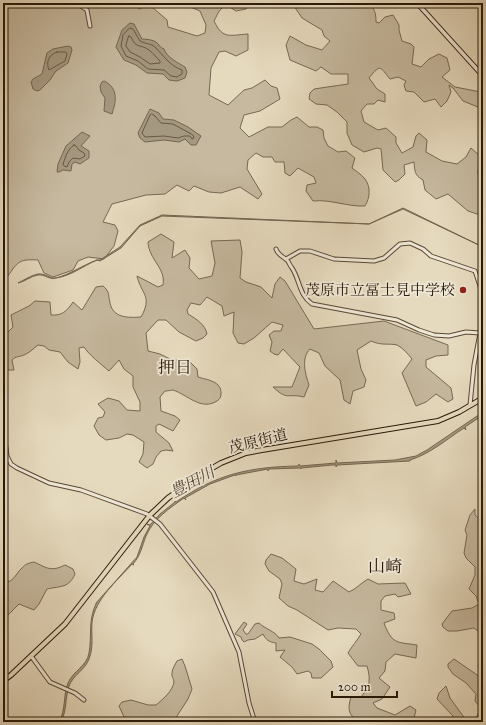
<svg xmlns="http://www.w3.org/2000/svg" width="486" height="725" viewBox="0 0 486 725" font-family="'IM FELL Great Primer','Noto Serif JP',serif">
<rect width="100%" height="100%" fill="#e6dabe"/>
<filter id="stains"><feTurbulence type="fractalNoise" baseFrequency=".005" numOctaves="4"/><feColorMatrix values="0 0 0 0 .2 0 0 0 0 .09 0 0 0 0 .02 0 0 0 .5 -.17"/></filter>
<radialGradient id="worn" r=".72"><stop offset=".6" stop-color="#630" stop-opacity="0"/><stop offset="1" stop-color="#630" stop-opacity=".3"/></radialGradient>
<g fill="#c6b99f" stroke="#776854">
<path d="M3 3H109L115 4V3H134L139 9 146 6 152 7 167 20 168 27 197 36 205 33 206 25 200 11 188 6 182 7 179 3H250L246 9 236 11 228 6C219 7 218 14 214 21 223 40 230 35 248 34V50L236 56 225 51 219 52 211 68 209 95 228 105 244 90 252 88 265 80 271 86 277 88 280 99 260 111 244 115 240 128 249 137 268 127H282L291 120 297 117 309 127H317L323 130 324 138 328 146 338 152 346 151 355 158 352 168C356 171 362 175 365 179 371 187 370 198 365 206 348 207 330 199 313 201L306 191 307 185 316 183 314 177 298 168 290 176 285 173 284 162H275L272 157H263L256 153 248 160 247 169 262 194 258 199 240 187 221 193 209 192 194 186 189 191 177 185 165 194 146 195 112 204 103 222 115 225 118 231 114 246 104 259 88 257 78 261 73 270 53 277 44 273 38 260C20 259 18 261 8 276H3Z"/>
<path d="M294 3H368C375 9 376 13 376 22L379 23 385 17 393 15 399 25V30L402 41 411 44 414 47 412 64 421 67 429 59 439 54 447 58 450 70 442 77 455 87 481 92 483 100 478 107 463 101 453 88 449 85 451 92 447 101 441 107 435 99 424 102 414 92 406 91 404 85 406 81 398 77 390 79C380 67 381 63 369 78L377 89 385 94V102L378 100 374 104H367L361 111 364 122 378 130 386 128 396 137V143L402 153 413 147 416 136 419 133 427 140 426 152 442 161 457 164 466 157 471 148 480 156H483V168L478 170V174H483V216L468 211 448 194 436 199 425 190 423 180C414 175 415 171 414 162L404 165 405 174 399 180 395 182 383 170 381 149 377 148 364 152 352 145 347 133V122L337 112 327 105 316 104 309 99 310 93 314 89 348 84V74H331L321 67 316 71 290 60 286 45 290 36 306 45 322 50 330 41 324 36 322 30 302 18 294 6Z"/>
<path d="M161 234 174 242 172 258 185 250 190 258 189 268 199 279 212 276 215 263 211 241 240 240 242 252 240 278 246 282 261 287 272 298 275 284 280 277 285 281 314 329 384 321 448 345V355L436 356 426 360V367L451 388 453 399 448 402 436 394 426 402 416 406 402 373 412 359C408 354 403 348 397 345 389 343 382 346 371 341L357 350 361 369 366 380 364 387 353 391 350 404 344 400 340 380 325 366 319 353 310 349C301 358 305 373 309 385L304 397C287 393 288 401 273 387H292L300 367 283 349 278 355 274 354 270 351 272 342 269 335 274 331H281L283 325 272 322 254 338 244 344 238 343 233 333 234 312 224 316 222 306 207 297 200 305 191 303 187 310 188 314C196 319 205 324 207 334L203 338 196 341 179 332 166 320H158L146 333 148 351 160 354 172 360H183L190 362 197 369 198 377C207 380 222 381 221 394 221 397 220 399 217 401 201 411 188 395 173 390 171 390 168 391 165 391L160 397 161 411 175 416 180 420 173 431 159 424 156 426V432L169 443 173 451 166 450 161 451 156 457 153 464 147 468 139 462 143 454 144 442 133 435 127 434 119 438 106 440 99 435 94 426 98 418 103 417 105 412 98 404 108 398 119 401 127 410 140 411V402L133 387V376L124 369 119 360 109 371C102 365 88 354 84 347L79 348 80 362 78 369 68 362 60 352 49 350 44 346 38 345C33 349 29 353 24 355 19 357 16 356 12 360L14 370H3V337L13 327 11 315 29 306 35 301 50 302 51 315C62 316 67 311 73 302L82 310 96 287 103 286C110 292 108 294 110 303 113 318 128 318 141 317 153 296 141 294 137 276L158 287 163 285C166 268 149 260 148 242Z"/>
<path d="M475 509V515L483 522V635L474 628 457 631H448L443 627 442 624 452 611 472 608 479 604 476 596 469 589 475 575V567L466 558 464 553 467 535 465 530 470 515Z"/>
<path d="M271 554 282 558 296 569 294 581 304 584 317 579 315 590 323 592 333 581 349 592C356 589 361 583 368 579L378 584 405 583 411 594 398 597 395 594 385 596 381 601V610L394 613 395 619 384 623C392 644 396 642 417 645L416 658 395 654 386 662 385 671 379 678 390 687 382 699 373 703 377 708 395 715 410 706 416 710 413 722C403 722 394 722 384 722 366 722 342 724 351 697H361C370 686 371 680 367 666H358L348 653C352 646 357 641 361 634L356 629 338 628 328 630 297 610 288 606 279 598 282 584 280 579 269 571 265 564 266 560Z"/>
<path d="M34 562C47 568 51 572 65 565L73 569 75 574C69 588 61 586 47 589L39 604 34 610 19 604 6 617H3V582C13 584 16 573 22 568 25 564 29 563 34 562Z"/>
<path d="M244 622 247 624 243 630 246 634H248L255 624 259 623C265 629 275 631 279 638L290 637 312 644 319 649 331 661 333 667 321 678H312L311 673 308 671 297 674 292 667 280 657 285 650 276 651V643C269 642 266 640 263 634L255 639 248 640 244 642 242 640 241 637 235 634Z"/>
<path d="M182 659 185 666 192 689 188 699 177 716V722H142L124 717 119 706 122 702 131 700 148 705H156C162 700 173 691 174 682 174 679 171 676 172 673 172 669 175 665 177 661Z"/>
<path d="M454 659 483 679V722H451L453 716 437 699 439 693 446 686 450 698 466 720H475L481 708 475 701 476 694 466 683 453 674 448 667V664Z"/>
</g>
<g fill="#a59880" stroke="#736550">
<path d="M130 23 134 24 142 39C147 39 153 40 156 42 159 44 160 48 164 49 167 58 179 63 185 67L187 72 185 78 177 81 169 80 163 74 147 73 136 65 124 60 116 47 122 30Z"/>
<path d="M68 46 71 47 72 50 68 63 56 71 50 80 40 90 37 91 33 89 31 82 33 79 42 74 47 53 53 49Z"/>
<path d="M102 82 104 81C119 88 116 102 112 114L104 111 105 98 101 92 100 86Z"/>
<path d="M150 109 159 113 163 119 174 120 188 127 201 136 196 145H191L185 139 179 142 164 140 145 142 140 138 138 133Z"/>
<path d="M82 132 90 136 81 146 89 151V158L80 164 75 162 72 164 71 171 63 170 59 172H57L58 164 66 146Z"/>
<path d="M403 208 483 247 403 209 369 224 162 216 140 226 121 248 100 261 97 260C83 266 71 276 56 278 49 280 45 274 38 275 31 276 24 282 18 283 24 280 32 275 38 274 45 273 50 279 56 278 71 274 83 265 97 260H100L120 247 140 225 162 215 369 224Z"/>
<path d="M483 412V415L465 427 466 430 464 428C447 439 430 454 410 460V461L337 465 336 467V465H332L301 468V469L300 468 269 469 268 471V469L236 475V476L235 475 232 476 210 484 185 498 186 500 184 498C170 508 153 519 146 536 142 546 141 555 133 564L134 565 132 564C117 581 95 599 92 622 91 634 94 647 89 659 85 670 73 675 69 686 65 698 67 710 61 722H59C66 710 63 695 68 683 73 671 87 666 89 653 92 636 88 620 96 604V603L137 557 144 537 150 526 147 524 150 525 160 514 175 502V501L176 502C217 474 249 467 298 466L299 464 300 466 336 463V460L337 463 395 460 416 456 427 450Z"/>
</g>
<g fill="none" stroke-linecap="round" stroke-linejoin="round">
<g stroke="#665844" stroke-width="1">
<path d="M130 28 133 29 140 41C145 44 150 43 155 47 163 55 170 66 182 70V74L177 77 171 76 164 70 148 69 138 61 126 56 121 46 123 35Z"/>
<path d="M129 36 131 37C136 49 141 44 149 50 153 53 156 57 160 61V63L150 64 140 57 130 52 126 46Z"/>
<path d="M57 52H66L67 54 65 61 49 70C46 63 48 55 57 52Z"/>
<path d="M152 114 155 116 161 123 173 124 193 135 194 138 192 139 190 136H184L178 138 164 136 145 137 142 133 150 115Z"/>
<path d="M74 145 76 146 79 150 84 153 85 156 80 159 73 158 69 162 67 167 64 166 63 164C66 156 67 150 74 145Z"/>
</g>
<defs>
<g id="tertiary">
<path d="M80 3 81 6 87 10 90 26"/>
<path d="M276 249C278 255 282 256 287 260 289 262 290 266 292 268 300 280 299 295 312 304L397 320 419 330 434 335 449 336 466 332 480 333"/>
<path d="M286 259 300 251H310L334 259 374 261 384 258 400 244 410 243 423 249 431 256 475 271 483 295"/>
<path d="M470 405 474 365 483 317"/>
<path d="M3 424 7 456 11 464 17 468 49 483 81 490 147 514 160 524 213 592 239 652 249 703 255 722"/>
<path d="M31 656 50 682 75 693 84 700"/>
</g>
<path id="secondary" d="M417 3 483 76"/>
<path id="primary" d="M3 681 11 675 65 624 150 515 168 498 202 474 221 463 246 453 262 450 438 421 459 412 483 398"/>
</defs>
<use href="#tertiary" stroke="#584836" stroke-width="5"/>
<use href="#secondary" stroke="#281808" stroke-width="5.5"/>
<use href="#primary" stroke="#281808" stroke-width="6"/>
<use href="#tertiary" stroke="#efe7d5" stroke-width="3"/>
<use href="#secondary" stroke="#efe7d5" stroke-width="3.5"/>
<use href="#primary" stroke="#e6dabe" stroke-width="4"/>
</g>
<circle fill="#8f2418" stroke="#efe7d5" stroke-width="1.5" cx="463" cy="290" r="4"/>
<g text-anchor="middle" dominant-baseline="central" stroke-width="3.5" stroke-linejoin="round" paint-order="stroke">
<g font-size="15" fill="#281808" stroke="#efe7d5" text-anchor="end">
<text x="455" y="290">茂原市立冨士見中学校</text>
</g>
<g font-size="15" fill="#281808" stroke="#efe7d5">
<text transform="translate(258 441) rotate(-14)">茂原街道</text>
</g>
<g font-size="16" font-style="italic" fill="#5a4b38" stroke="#efe7d5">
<text transform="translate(192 482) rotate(-28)">豊田川</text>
</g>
<g font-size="17" fill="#281808" stroke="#efe7d5">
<text x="175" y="367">押日</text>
<text x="385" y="566">山崎</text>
</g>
</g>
<rect width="486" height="725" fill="none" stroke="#e6dabe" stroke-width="16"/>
<rect x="4" y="4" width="478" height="717" fill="none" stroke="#281808" stroke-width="2"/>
<rect x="8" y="8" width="470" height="709" fill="none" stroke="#281808"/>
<path d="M332 691v6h65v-6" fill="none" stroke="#281808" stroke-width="2"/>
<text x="338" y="691" font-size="12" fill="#281808" stroke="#efe7d5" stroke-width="3" paint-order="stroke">200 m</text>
<rect width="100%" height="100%" filter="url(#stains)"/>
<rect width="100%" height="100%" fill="url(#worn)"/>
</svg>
